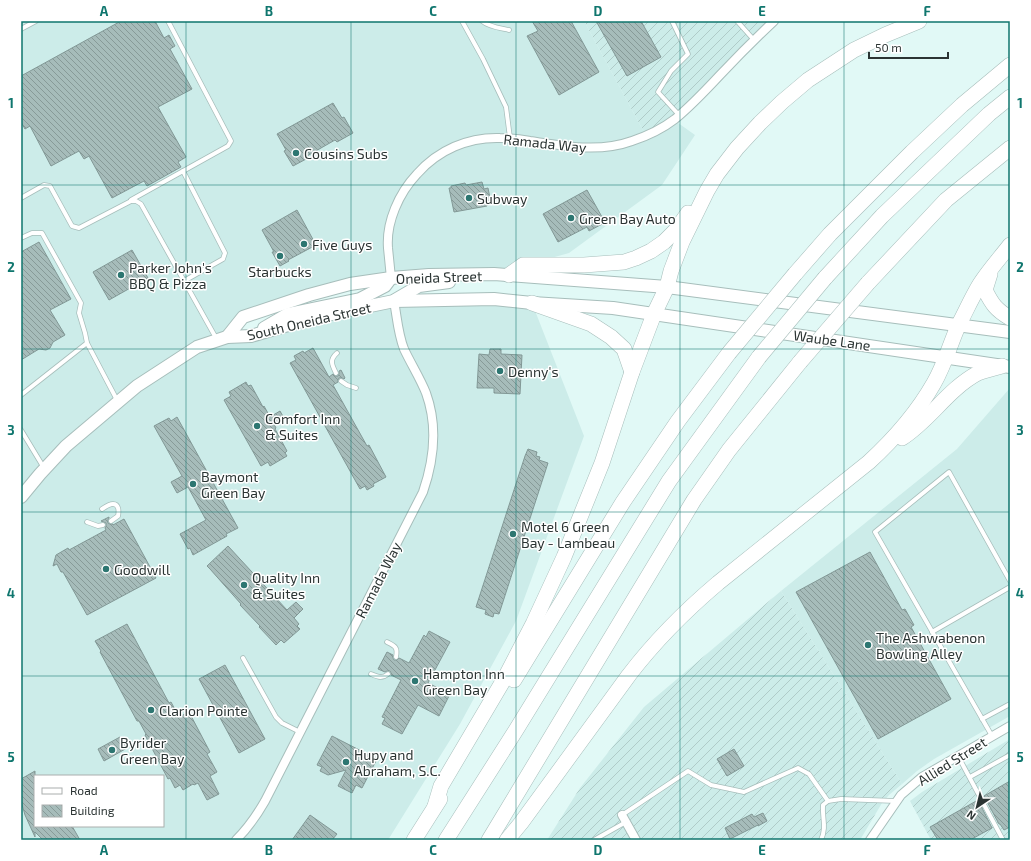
<svg xmlns="http://www.w3.org/2000/svg" width="1031" height="861" viewBox="0 0 1031 861" font-family="'Exo 2',sans-serif">
<defs>
<pattern id="industrial-furrows" width="10" height="10" patternUnits="userSpaceOnUse"><rect width="10" height="10" fill="#ccece9"/><path d="M-1 1l2-2M0 10L10 0M9 11l2-2" fill="none" stroke="#afcbc8"/></pattern>
<pattern id="building-back-hatch" width="6" height="6" patternUnits="userSpaceOnUse"><rect width="6" height="6" fill="#a6bcba"/><path d="M-1 5l2 2M0 0l6 6M5-1l2 2" fill="none" stroke="#879a98"/></pattern>
</defs>
<rect width="100%" height="100%" fill="#e1f9f6"/>
<g fill="#ccece9" fill-rule="evenodd">
<path d="M21 21H584L646 136 674 120 695 135 662 185 569 253 494 274 391 278 243 317 227 337 394 301 532 303 584 436 516 621 460 724 388 840H21ZM35 776H163V826H35Z"/>
<path d="M1010 388V716L934 759 917 771 902 784 781 591 957 449Z"/>
</g>
<g fill="url(#industrial-furrows)">
<path d="M584 21H774L689 107 646 136Z"/>
<path d="M781 591 902 784 889 795 882 803 860 840H547L580 788 644 707Z"/>
<path d="M1010 739V840H931L910 801 922 792Z"/>
</g>
<g fill="url(#building-back-hatch)" stroke="#829896">
<path d="M121 21H155L164 38 169 35 175 46 170 49 192 89 158 107 186 157 178 162 181 167 147 186 144 181 112 198 89 156 84 159 79 151 51 166 30 126 25 129 21 122V76Z"/>
<path d="M532 21H571L599 72 559 95 527 36 538 31Z"/>
<path d="M596 21H641L661 57 627 76Z"/>
<path d="M333 103 342 118 344 117 353 133 337 142 335 140 307 156 308 158 293 166 284 151 286 150 277 134Z"/>
<path d="M482 182 484 189 488 188 491 203 487 204V206L454 212 449 188H451V186L465 183 466 185Z"/>
<path d="M587 190 602 217 601 218 604 223 589 231 587 227 558 242 543 214Z"/>
<path d="M297 210 316 245 288 260 289 261 280 266 272 252H274L262 230Z"/>
<path d="M39 242 71 299 50 310 65 335 53 342 50 348 46 350 39 349 21 360V252Z"/>
<path d="M132 250 148 278 109 300 93 272Z"/>
<path d="M313 348 329 377 333 374 335 376H338L339 374V371L341 370 345 378 344 379 342 378H339L338 380V382L333 385 367 446 369 445 386 477 373 484 374 486 367 490 365 486 360 489 290 363 296 360 294 356 303 351 304 353Z"/>
<path d="M490 349H501V354L522 355 520 394 494 393V388H477L479 354 489 355Z"/>
<path d="M246 382 248 386 251 385 263 407 264 406 270 417 280 411 284 418 274 424 276 428 275 429 287 451 285 453 287 456 270 466 268 462 261 466 224 400 231 396 229 392Z"/>
<path d="M177 417 238 528 226 534 227 536 193 555 190 548 188 549 180 534 206 520 188 487 177 493 171 482 182 476 154 426 169 418 171 421Z"/>
<path d="M528 449 537 452 536 456 540 457 539 460 548 463 499 614 494 613 493 617 485 614 486 610 476 607 525 456Z"/>
<path d="M109 517V518L108 520V523L110 524H113V525L124 519 156 578 87 615 63 572H61L57 564 53 566 56 555 68 548 69 550 106 530 105 528 106 526V523L101 521Z"/>
<path d="M228 546 287 610 296 602 303 609 294 618 299 624 297 626 300 629 284 643 281 640 276 645 259 627 260 626 240 605 241 604 210 569 207 566Z"/>
<path d="M870 552 902 610 905 609 914 625 911 627 951 699 878 739 796 592Z"/>
<path d="M127 624 169 703 171 702 179 717 189 712 210 752 207 754 217 772 210 776 219 794 207 800 198 783 194 785 193 784 183 790 180 785 175 788 170 778 168 779 145 735 146 734 139 721H137L100 652 101 651 95 641Z"/>
<path d="M429 631 450 642 428 683 450 694 439 716 418 705 402 734 382 724 385 718 382 717 401 680 391 675V673L390 671H387L385 672 378 669 387 652 393 655V658L394 660H397L399 658 409 663 424 635 426 637Z"/>
<path d="M225 665 265 739 239 753 199 679Z"/>
<path d="M332 736 377 759 362 788 356 785 352 793 338 786 346 770 328 775 320 771 322 767 317 765Z"/>
<path d="M120 737 127 748 104 761 98 749Z"/>
<path d="M734 749 744 766 727 776 717 759Z"/>
<path d="M35 771V826H72L80 840H43L35 832V837L25 815 21 801V779Z"/>
<path d="M1010 781V827L1004 830 1000 824H999L984 796Z"/>
<path d="M978 800 992 828 970 840H938L930 827Z"/>
<path d="M763 813 767 821 758 826V825L730 839 725 828 752 814 754 817Z"/>
<path d="M310 815 337 834 332 840H292Z"/>
</g>
<g fill="none" stroke-linecap="round" stroke-linejoin="round">
<defs>
<g id="lane">
<path d="M462 21 483 59 506 107 510 138"/>
<path d="M482 21C489 27 500 28 509 30"/>
<path d="M672 21 688 54 671 71 658 92 679 115"/>
<path d="M737 21 754 40"/>
<path d="M21 29 36 21"/>
<path d="M183 171 225 253 223 259 184 281"/>
<path d="M21 198 44 185 50 186 72 226 79 228 131 201H136L141 204 216 338"/>
<path d="M131 200 228 146 231 141 168 21"/>
<path d="M21 238 32 233H42L81 303 79 313 85 333 87 343"/>
<path d="M336 373C332 365 329 360 337 353"/>
<path d="M341 381 347 385 356 388"/>
<path d="M21 395 87 343 117 400"/>
<path d="M21 430 44 468"/>
<path d="M102 509C105 507 110 504 113 504 119 504 119 511 118 516L111 521"/>
<path d="M87 522 98 526 103 525"/>
<path d="M932 632 1010 587"/>
<path d="M387 642C395 646 398 647 396 657"/>
<path d="M243 658 276 717 282 723 300 732"/>
<path d="M371 674C378 677 382 679 388 674"/>
<path d="M982 719 1010 704"/>
<path d="M992 736 875 532 949 472 1010 581"/>
<path d="M958 756 1003 840"/>
<path d="M970 777 1010 755"/>
<path d="M622 815 688 771 711 785 744 792 798 768 809 774 828 801"/>
<path d="M594 840 626 822"/>
<path d="M821 840C827 826 822 819 823 805L828 801 841 799 896 801"/>
</g>
<g id="street">
<path d="M391 278C390 268 389 258 388 248 386 222 399 193 417 174 438 150 468 137 500 138 510 138 520 139 530 141 564 146 599 153 632 141 647 136 662 129 675 119 691 106 706 90 720 75 738 56 756 38 774 21"/>
<path d="M622 815 636 840"/>
<path d="M236 840C248 828 257 815 265 801L423 492C434 460 438 426 426 393 420 378 411 364 404 349 398 334 397 317 394 301"/>
<path d="M870 840 901 795 922 777 1010 726"/>
</g>
<g id="secondary">
<path d="M395 300 419 286 449 282"/>
<path d="M264 328 288 314 360 299 385 286 391 278"/>
<path d="M227 337 243 317 309 295 350 284 391 278 429 275 494 274 667 287 1010 332"/>
<path d="M21 497 40 474 66 446 137 386 197 347 227 337 251 336 312 318 394 301 494 299 532 303 613 308 1010 367"/>
</g>
<g id="highway">
<path d="M795 274 830 234 912 152 962 105 1010 65"/>
<path d="M990 274 985 290C992 304 996 310 1010 318"/>
<path d="M509 275 523 265H584L624 262 636 258 651 251 664 242 676 230 688 213"/>
<path d="M825 278 882 216 989 114 1010 97"/>
<path d="M868 283 946 200 1010 148"/>
<path d="M532 303 591 324 611 337 624 349 632 372"/>
<path d="M902 438C930 420 948 389 978 373 986 370 994 368 1002 366"/>
<path d="M514 680 623 502 678 421 729 353"/>
<path d="M435 806 441 786 506 676 533 624 564 557 602 463 632 372 654 314 667 287 671 271 682 242 707 191 717 174 737 148 760 123 782 102 808 80 854 50 885 35 919 21"/>
<path d="M414 840 440 799"/>
<path d="M446 840 516 730 669 481 759 357"/>
<path d="M489 840 694 500 729 450 800 362"/>
<path d="M507 840 521 823 629 675C655 641 685 611 718 583L869 462C894 439 917 413 934 383 945 364 950 344 959 324 966 311 972 297 980 284 989 270 1000 258 1010 245"/>
</g>
</defs>
<use href="#lane" stroke="#a7bebb" stroke-width="5.5"/>
<use href="#street" stroke="#a7bebb" stroke-width="10"/>
<use href="#secondary" stroke="#a7bebb" stroke-width="14"/>
<use href="#highway" stroke="#a7bebb" stroke-width="16"/>
<use href="#lane" stroke="#fff" stroke-width="4"/>
<use href="#street" stroke="#fff" stroke-width="8"/>
<use href="#secondary" stroke="#fff" stroke-width="12"/>
<use href="#highway" stroke="#fff" stroke-width="15"/>
<defs>
<g id="highway-bridge">
<path d="M729 353 795 274"/>
<path d="M759 357 825 278"/>
<path d="M800 362 868 283"/>
</g>
</defs>
<use href="#highway-bridge" stroke="#a7bebb" stroke-width="16" stroke-linecap="butt"/>
<use href="#highway-bridge" stroke="#fff" stroke-width="15"/>
</g>
<path fill="none" stroke="#0f766e" stroke-width="1" stroke-opacity="0.55" d="M186 21V840M351 21V840M516 21V840M680 21V840M844 21V840M21 185H1010M21 349H1010M21 512H1010M21 676H1010"/>
<g fill="#2d7671" stroke="#fff" stroke-width="1.5">
<circle cx="296" cy="153" r="4"/>
<circle cx="469" cy="198" r="4"/>
<circle cx="571" cy="218" r="4"/>
<circle cx="304" cy="244" r="4"/>
<circle cx="280" cy="256" r="4"/>
<circle cx="121" cy="275" r="4"/>
<circle cx="500" cy="371" r="4"/>
<circle cx="257" cy="426" r="4"/>
<circle cx="193" cy="484" r="4"/>
<circle cx="513" cy="534" r="4"/>
<circle cx="106" cy="569" r="4"/>
<circle cx="244" cy="585" r="4"/>
<circle cx="868" cy="645" r="4"/>
<circle cx="415" cy="681" r="4"/>
<circle cx="151" cy="710" r="4"/>
<circle cx="112" cy="750" r="4"/>
<circle cx="346" cy="762" r="4"/>
</g>
<g text-anchor="middle" dominant-baseline="central" stroke-width="3" stroke-linejoin="round" paint-order="stroke">
<g font-size="14" fill="#2b3433" stroke="#fff">
<text transform="translate(545 143) rotate(6)">Ramada Way</text>
<text transform="translate(439 277) rotate(-2)">Oneida Street</text>
<text transform="translate(309 321) rotate(-13)">South Oneida Street</text>
<text transform="translate(832 340) rotate(8)">Waube Lane</text>
<text transform="translate(378 580) rotate(-63)">Ramada Way</text>
<text transform="translate(952 761) rotate(-32)">Allied Street</text>
</g>
<g font-size="14" fill="#2b3433" stroke="#fff" text-anchor="start">
<text x="304" y="153">Cousins Subs</text>
<text x="477" y="198">Subway</text>
<text x="579" y="218">Green Bay Auto</text>
<text x="312" y="244">Five Guys</text>
<text x="129" y="267">Parker John's<tspan x="129" dy="16">BBQ &amp; Pizza</tspan></text>
<text x="280" y="271" text-anchor="middle">Starbucks</text>
<text x="508" y="371">Denny's</text>
<text x="265" y="418">Comfort Inn<tspan x="265" dy="16">&amp; Suites</tspan></text>
<text x="201" y="476">Baymont<tspan x="201" dy="16">Green Bay</tspan></text>
<text x="521" y="526">Motel 6 Green<tspan x="521" dy="16">Bay - Lambeau</tspan></text>
<text x="114" y="569">Goodwill</text>
<text x="252" y="577">Quality Inn<tspan x="252" dy="16">&amp; Suites</tspan></text>
<text x="876" y="637">The Ashwabenon<tspan x="876" dy="16">Bowling Alley</tspan></text>
<text x="423" y="673">Hampton Inn<tspan x="423" dy="16">Green Bay</tspan></text>
<text x="159" y="710">Clarion Pointe</text>
<text x="120" y="742">Byrider<tspan x="120" dy="16">Green Bay</tspan></text>
<text x="354" y="754">Hupy and<tspan x="354" dy="16">Abraham, S.C.</tspan></text>
</g>
</g>
<rect width="1031" height="861" fill="none" stroke="#ffffff" stroke-width="44"/>
<rect x="34" y="775" width="130" height="52" fill="#ffffff" stroke="#aaaead"/>
<rect x="42" y="788" width="20" height="6" fill="#ffffff" stroke="#aaaead"/>
<text x="70" y="795" font-size="12" fill="#2b3433">Road</text>
<rect x="42" y="805" width="20" height="12" fill="url(#building-back-hatch)" stroke="#aaaead"/>
<text x="70" y="815" font-size="12" fill="#2b3433">Building</text>
<g transform="translate(977 807) rotate(215)" stroke="#ffffff" stroke-width="3" paint-order="stroke">
<path d="M0-3L7 15L0 10L-7 15Z" fill="#2b3433"/>
<text y="-6" font-size="11" font-weight="bold" text-anchor="middle" fill="#2b3433">N</text>
</g>
<path d="M869 52v6h79v-6" fill="none" stroke="#2b3433" stroke-width="2"/>
<text x="875" y="52" font-size="12" fill="#2b3433" stroke="#ffffff" stroke-width="3" paint-order="stroke">50 m</text>
<rect x="22" y="22" width="987" height="817" fill="none" stroke="#0f766e" stroke-width="1.5"/>
<g font-size="13" text-anchor="middle" font-weight="bold" fill="#0f766e">
<text x="104" y="16">A</text>
<text x="269" y="16">B</text>
<text x="433" y="16">C</text>
<text x="598" y="16">D</text>
<text x="762" y="16">E</text>
<text x="927" y="16">F</text>
<text x="11" y="108">1</text>
<text x="1020" y="108">1</text>
<text x="11" y="272">2</text>
<text x="1020" y="272">2</text>
<text x="11" y="435">3</text>
<text x="1020" y="435">3</text>
<text x="11" y="598">4</text>
<text x="1020" y="598">4</text>
<text x="11" y="762">5</text>
<text x="1020" y="762">5</text>
<text x="104" y="855">A</text>
<text x="269" y="855">B</text>
<text x="433" y="855">C</text>
<text x="598" y="855">D</text>
<text x="762" y="855">E</text>
<text x="927" y="855">F</text>
</g>
</svg>
